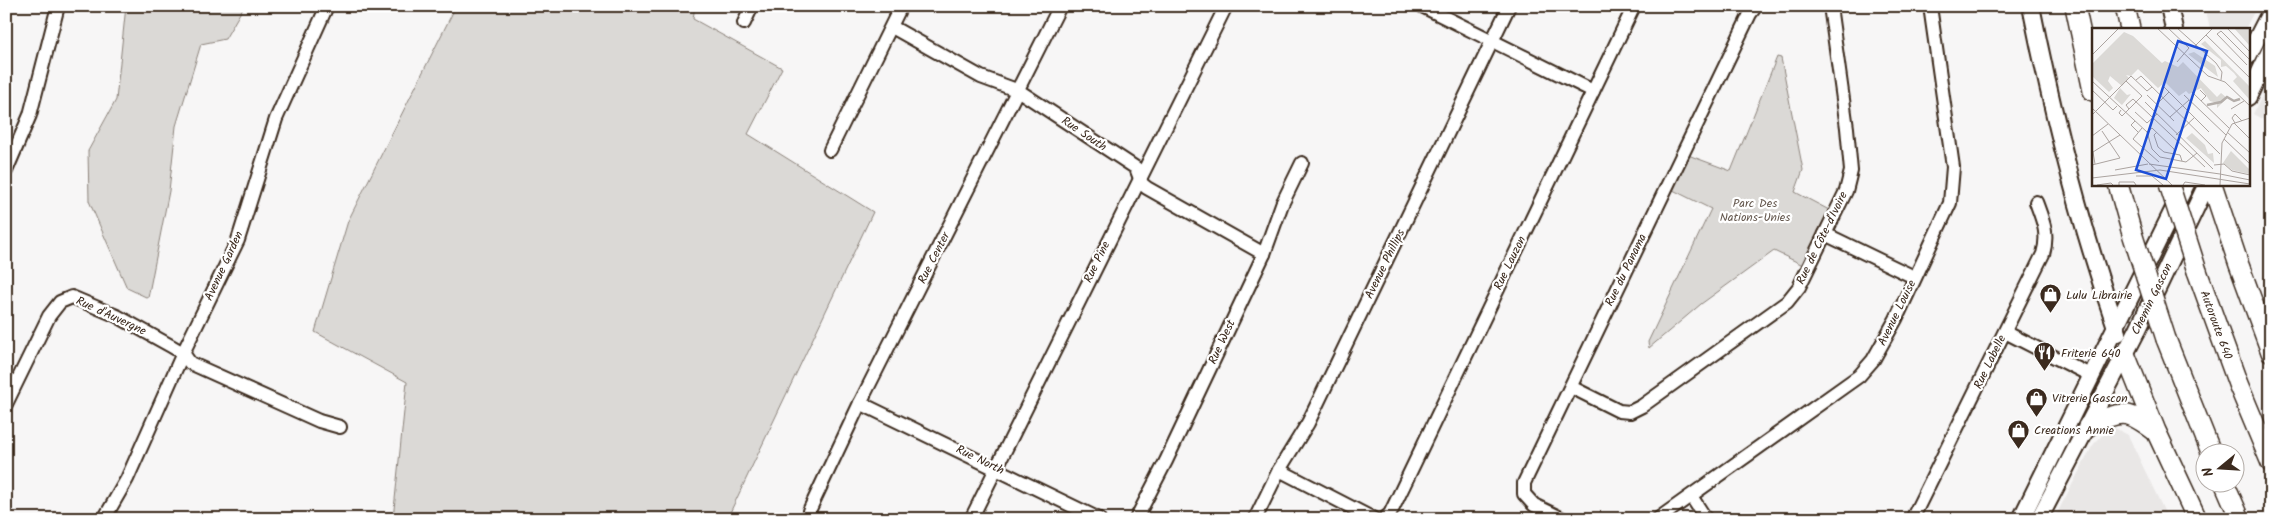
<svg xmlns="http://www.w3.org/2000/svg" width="2277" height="525" viewBox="0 0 2277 525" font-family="Kalam,sans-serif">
<rect width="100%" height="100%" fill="#f7f6f6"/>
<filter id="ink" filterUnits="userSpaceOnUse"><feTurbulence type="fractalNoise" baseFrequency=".02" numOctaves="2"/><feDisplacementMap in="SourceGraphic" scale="10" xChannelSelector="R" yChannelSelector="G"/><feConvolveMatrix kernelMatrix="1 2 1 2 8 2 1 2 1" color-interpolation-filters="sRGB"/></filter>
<g filter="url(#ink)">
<g fill="#e9e7e6">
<path d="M2205 6H2257L2245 29H2210Z"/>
<path d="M2271 78V124L2253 114Z"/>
<path d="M2111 426 2128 435 2168 519H2054L2093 445Z"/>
</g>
<g fill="#dbd9d6" stroke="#8b827a">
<path d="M126 6H244L225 39 201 44 176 126 169 191 148 298 127 288 89 201 88 151 116 100Z"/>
<path d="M456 6H695L693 19 782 68 748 134 873 212 727 519H393L407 382 315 332 348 221Z"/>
<path d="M1777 57 1781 58 1803 170 1795 192 1831 211 1803 265 1774 251 1701 304 1649 348 1648 342 1711 209 1671 189 1688 155 1731 171Z"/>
</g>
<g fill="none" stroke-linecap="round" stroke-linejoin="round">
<defs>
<g id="minor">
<path d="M1422 6 1593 91"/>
<path d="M744 23 752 6"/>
<path d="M892 27 981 77 1019 91 1136 168 1142 184 1147 188 1264 254"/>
<path d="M830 150 901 6"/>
<path d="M6 171 30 115 58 6"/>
<path d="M1825 234 1914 277"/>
<path d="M2005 332 2092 376"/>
<path d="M1571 387 1619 411 1630 412 1642 406 1787 302 1799 287 1846 191 1851 171 1847 128 1830 6"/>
<path d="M860 403 1099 519"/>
<path d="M6 404 49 316 60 302 72 297 117 316 171 346 183 353 190 363 319 421 340 427"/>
<path d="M1279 470 1374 519"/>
<path d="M1691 496 1706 519"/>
<path d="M809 511 860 403 1060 6"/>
<path d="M104 519 127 479 183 353 238 240 276 119 327 6"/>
<path d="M971 519 1226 6"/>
<path d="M1136 519 1166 461 1264 254 1282 204 1302 163"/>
<path d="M1255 519 1279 470 1308 423 1509 6"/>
<path d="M1384 519 1390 514 1634 6"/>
<path d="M1563 519 1534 505 1524 494V483L1750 14 1756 6"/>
<path d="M1658 519 1859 376 1873 360 1896 319 1950 203 1953 167 1930 6"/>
<path d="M1912 519 2043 254C2049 234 2043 221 2036 202"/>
</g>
<g id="major">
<path d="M2031 6C2053 117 2081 227 2118 333"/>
<path d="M2169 6 2174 29"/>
<path d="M2248 56 2271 11"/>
<path d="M2248 97 2271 49"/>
<path d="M2021 519 2186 184"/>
<path d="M2039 519 2138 329 2207 184"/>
</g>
<g id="highway">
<path d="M2075 6 2093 91"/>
<path d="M2125 6 2130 29"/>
<path d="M2118 184 2131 230"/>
<path d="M2212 184 2239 265 2271 352"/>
<path d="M2197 271 2238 384 2271 463"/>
<path d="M2166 339 2211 452"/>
<path d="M2125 354 2156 431 2197 519"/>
<path d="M2088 426C2121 411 2125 408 2155 431"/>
<path d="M2224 482 2240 519"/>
</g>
</defs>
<use href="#minor" stroke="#3b2a1e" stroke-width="16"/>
<use href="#major" stroke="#3b2a1e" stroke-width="20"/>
<use href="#highway" stroke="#3b2a1e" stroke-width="22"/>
<use href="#minor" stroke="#fff" stroke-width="12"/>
<use href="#major" stroke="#fff" stroke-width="16"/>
<use href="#highway" stroke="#fff" stroke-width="19"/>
<defs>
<g id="highway-bridge">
<path d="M2169 184 2197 271"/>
<path d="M2131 230 2166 339"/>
</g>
</defs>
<use href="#highway-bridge" stroke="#3b2a1e" stroke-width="22" stroke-linecap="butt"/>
<use href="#highway-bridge" stroke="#fff" stroke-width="19"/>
</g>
</g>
<defs>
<symbol id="shop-pin" viewBox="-11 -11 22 30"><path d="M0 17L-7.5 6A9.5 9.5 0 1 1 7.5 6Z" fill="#3b2a1e" stroke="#fff"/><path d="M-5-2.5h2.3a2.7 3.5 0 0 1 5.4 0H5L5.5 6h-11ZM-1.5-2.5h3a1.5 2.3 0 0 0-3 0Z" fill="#fff"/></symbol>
<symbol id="restaurant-pin" viewBox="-11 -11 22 30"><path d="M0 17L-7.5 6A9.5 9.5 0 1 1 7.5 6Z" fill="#3b2a1e" stroke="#fff"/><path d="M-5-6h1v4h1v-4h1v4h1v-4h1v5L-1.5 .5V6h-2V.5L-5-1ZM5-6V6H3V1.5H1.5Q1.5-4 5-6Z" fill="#fff"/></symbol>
</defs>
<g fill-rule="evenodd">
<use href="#shop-pin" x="2038" y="282" width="25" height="34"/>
<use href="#restaurant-pin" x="2032" y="340" width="25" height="34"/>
<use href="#shop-pin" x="2024" y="386" width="25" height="34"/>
<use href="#shop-pin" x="2006" y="418" width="25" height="34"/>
</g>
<g text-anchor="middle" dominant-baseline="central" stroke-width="4.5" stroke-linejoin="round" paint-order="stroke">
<g font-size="12" fill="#3b2a1e" stroke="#fff">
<text transform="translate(1084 134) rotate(34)">Rue South</text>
<text transform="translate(1822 238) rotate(-64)">Rue de Côte-d'Ivoire</text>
<text transform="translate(934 258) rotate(-63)">Rue Center</text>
<text transform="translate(1097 262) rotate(-64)">Rue Pine</text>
<text transform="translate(1510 263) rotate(-64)">Rue Lauzon</text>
<text transform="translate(1385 264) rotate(-64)">Avenue Phillips</text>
<text transform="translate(224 266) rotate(-65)">Avenue Garden</text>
<text transform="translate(1626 270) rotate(-64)">Rue du Panama</text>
<text transform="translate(2152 299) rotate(-64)">Chemin Gascon</text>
<text transform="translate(1897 313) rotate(-64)">Avenue Louise</text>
<text transform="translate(111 316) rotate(25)">Rue d'Auvergne</text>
<text transform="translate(2216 325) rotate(70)">Autoroute 640</text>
<text transform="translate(1222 342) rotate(-65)">Rue West</text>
<text transform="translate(1990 362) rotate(-64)">Rue Labelle</text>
<text transform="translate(980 460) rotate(26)">Rue North</text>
</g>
<g font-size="12" fill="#63564c" stroke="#fff">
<text x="1755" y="203">Parc Des<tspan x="1755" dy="14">Nations-Unies</tspan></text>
</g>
<g font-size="12" fill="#3b2a1e" stroke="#fff" text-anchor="start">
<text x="2066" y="295">Lulu Librairie</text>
<text x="2061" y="353">Friterie 640</text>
<text x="2052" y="398">Vitrerie Gascon</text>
<text x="2034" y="430">Creations Annie</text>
</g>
</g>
<g transform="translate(2092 28)">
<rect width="158" height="158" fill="#f7f6f6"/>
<path d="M142 0H157V17ZM32 4 41 8 70 35 73 33 86 39 91 34 125 69 129 65 135 70 125 80V75L118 73 109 60 97 66 94 63 87 68 73 54 66 60 46 41 39 48 34 47 37 50 30 58 18 48 16 53 21 60 17 64 0 48V36ZM113 13 157 58V71L141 53 145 49 142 45 134 38 129 39V32L109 16ZM102 24 123 38 126 49 96 26ZM28 60 35 67 39 66 30 77 22 70ZM100 105 113 117 116 126 121 125 122 135 94 110ZM139 123 157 141V146L140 142 131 135Z" fill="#dbd9d6"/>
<path fill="none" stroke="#b4aeaa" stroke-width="2.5" d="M115 77 129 74 135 69 142 73 148 71"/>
<path fill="none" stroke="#aca4a0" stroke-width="1" d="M65 0 116 48 133 54 158 78M76 0 97 20 85 34M85 0 124 35 130 44 129 52M135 0 158 24M114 7 158 50M103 18 121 0M0 27 27 0M155 37 125 6 129 3 158 32M44 52 49 48 128 126M0 53 55 104 60 121 68 129 94 134 105 125M72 59 117 104M0 62 21 82 25 78M108 62 114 68 109 73M100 64 137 100M55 67 82 93M92 67 134 107M53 74 121 141M64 77 77 64M0 80 80 157M37 81 34 77 41 71 113 139M139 81 152 73M29 82 27 85 30 88 50 68 34 53M43 84 55 95 65 86M0 87 39 48 55 63 60 59M78 89 97 72M43 93 39 97 46 104M142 95 158 111M143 95 140 90 143 86 150 93M50 100 41 111 67 134M55 104 60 100 82 121 83 126M65 104 62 107 66 119 72 124 88 127 90 133M135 104 158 125M84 107 103 89M0 108 16 96M132 111 158 136M3 136 1 124 28 107M57 136 128 146M0 137 28 130 10 103M122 137 132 136 140 143 158 147M23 142 56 136M128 146 158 152M44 148H60L71 157M0 150 68 142 158 156M5 157 19 155 21 157M27 157V154H42L44 157M91 157 93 154 113 157M128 157 130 115 140 96 158 90"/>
<path fill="#1d4ed8" fill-opacity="0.15" stroke="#1d4ed8" stroke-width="2.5" d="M86 13 115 23 74 151 44 142Z"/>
<rect width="158" height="158" fill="none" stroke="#3b2a1e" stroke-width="2.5"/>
</g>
<rect width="2277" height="525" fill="none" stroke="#fff" stroke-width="25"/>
<rect x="12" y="12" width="2252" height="500" fill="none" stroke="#3b2a1e" stroke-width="2" filter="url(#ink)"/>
<g transform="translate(2220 468) rotate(252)"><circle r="24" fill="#ffffff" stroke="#b1aaa5"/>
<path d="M0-4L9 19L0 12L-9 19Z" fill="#3b2a1e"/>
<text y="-8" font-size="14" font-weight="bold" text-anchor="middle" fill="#3b2a1e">N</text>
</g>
</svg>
